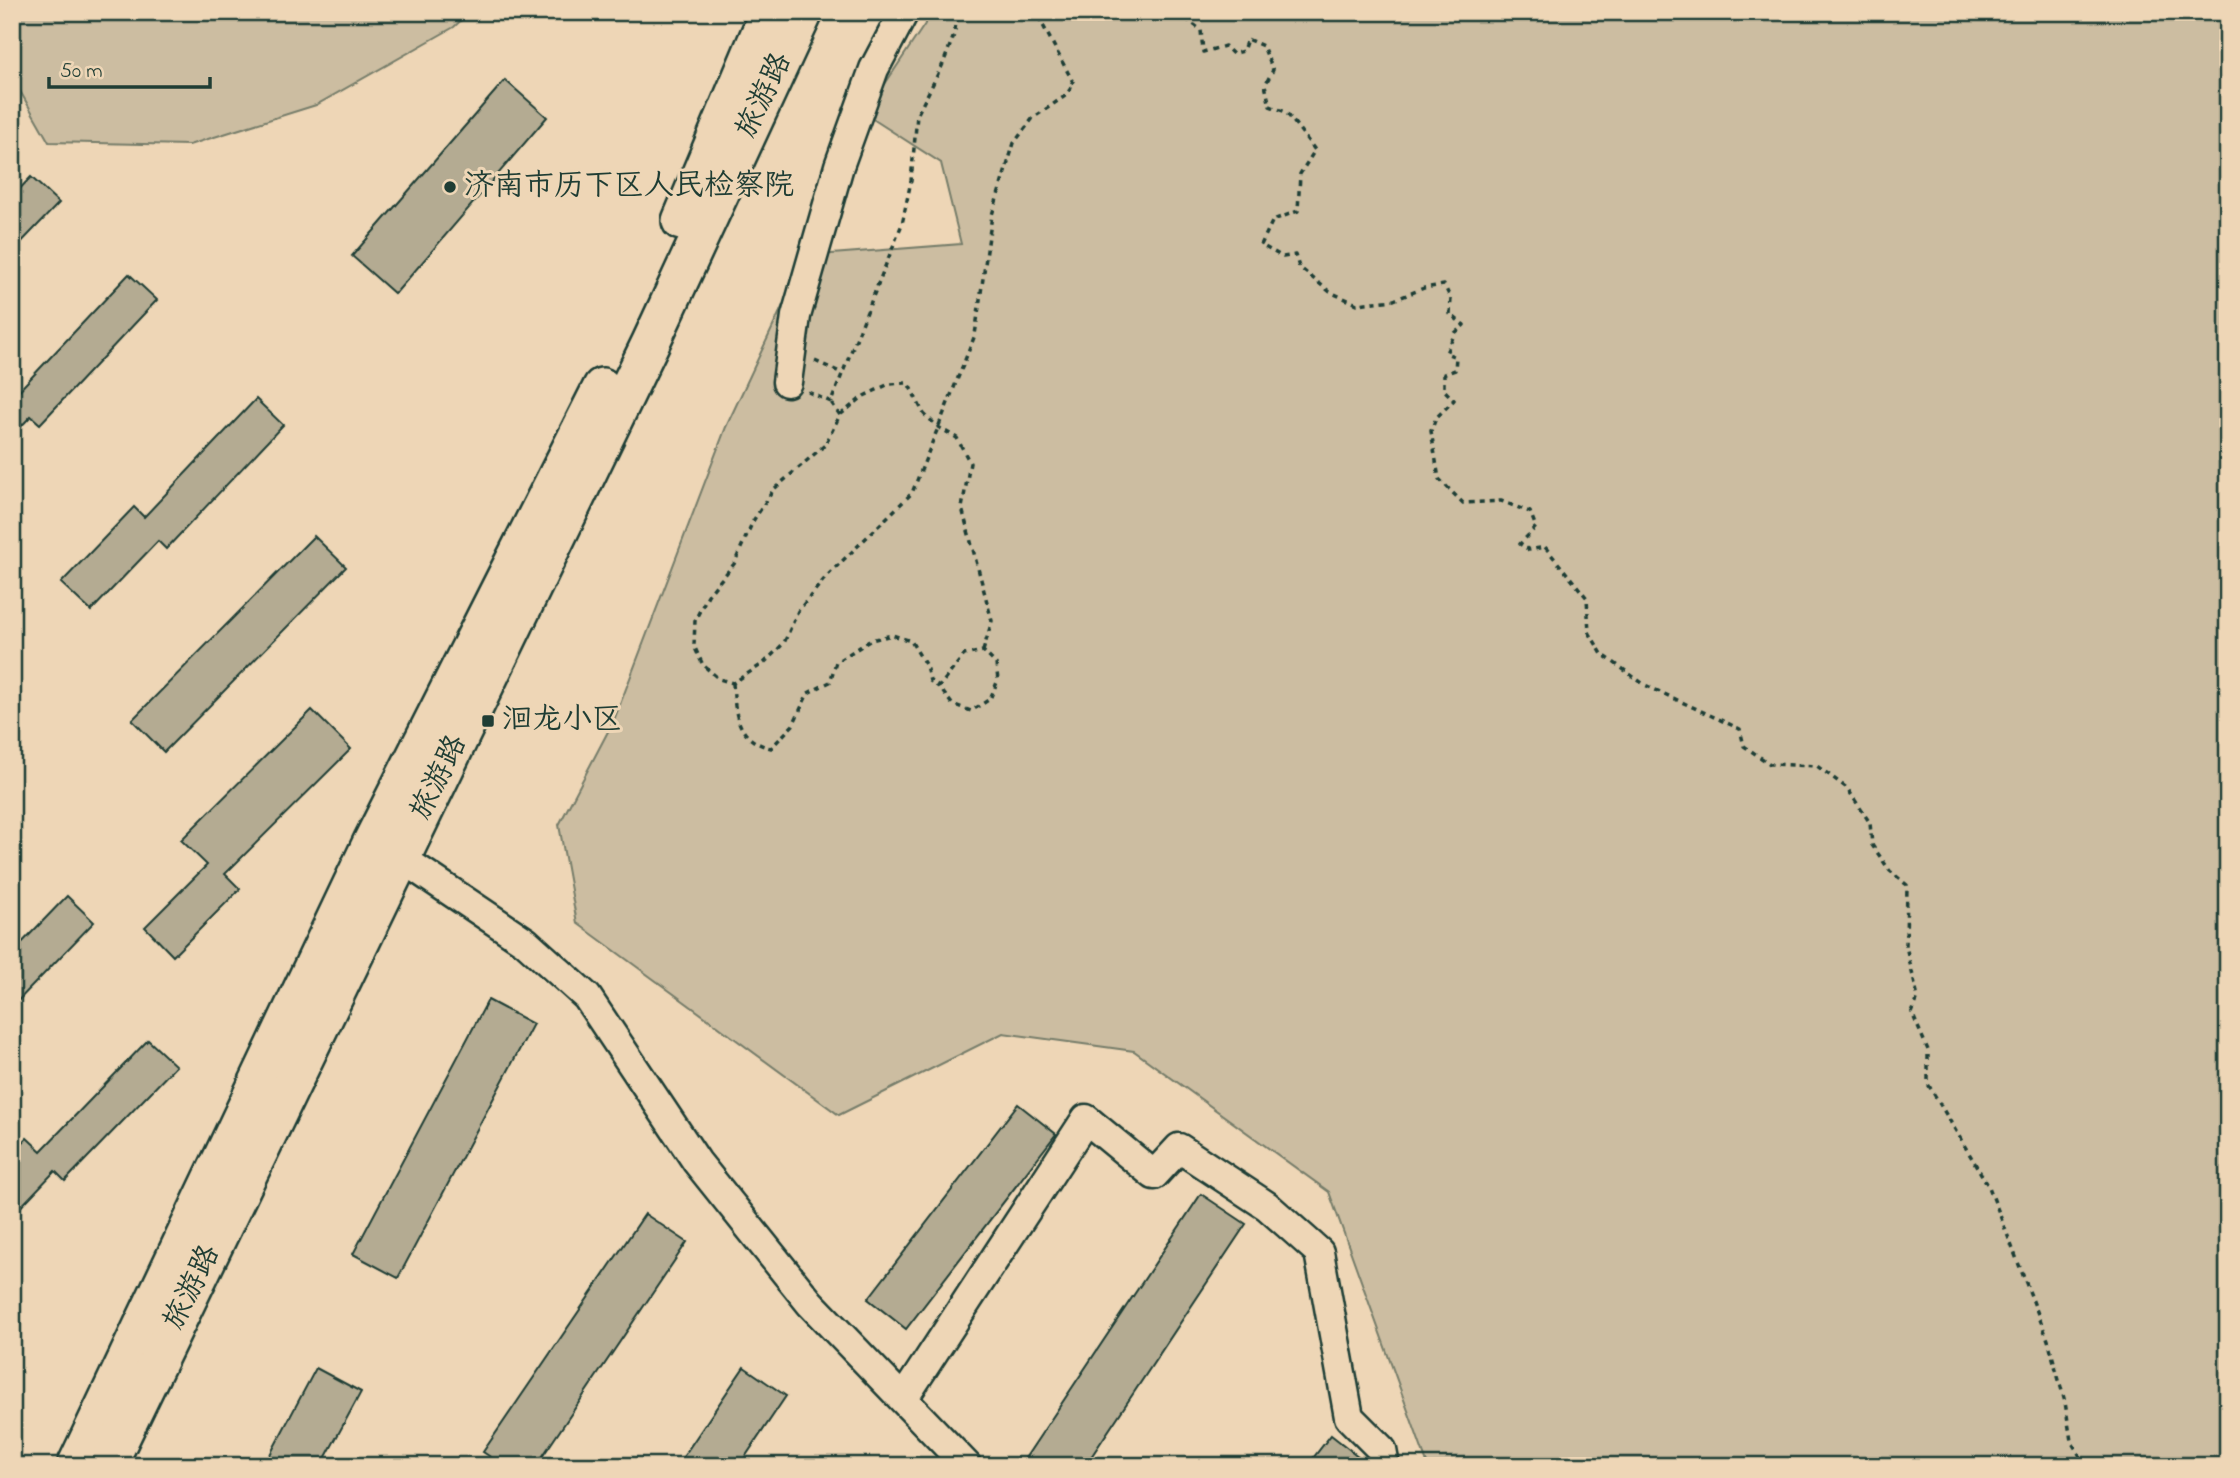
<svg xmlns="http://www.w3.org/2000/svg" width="2240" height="1478" viewBox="0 0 2240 1478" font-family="'Indie Flower','LXGW WenKai TC',sans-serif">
<rect width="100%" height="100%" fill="#eed6b6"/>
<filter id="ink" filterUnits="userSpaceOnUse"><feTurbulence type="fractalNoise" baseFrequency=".0143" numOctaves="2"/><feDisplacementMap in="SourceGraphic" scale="14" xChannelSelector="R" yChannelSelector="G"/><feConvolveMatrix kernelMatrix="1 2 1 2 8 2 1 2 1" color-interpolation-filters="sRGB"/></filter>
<g filter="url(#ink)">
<g fill="#ccbda1" stroke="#767d6a" stroke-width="2">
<path d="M12 12H470L454 27 316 105 189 145 49 142 12 77Z"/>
<path d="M933 12H2228V1466H1428L1329 1192 1134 1051 1003 1033 839 1115 577 923 559 825 614 720 726 427 806 256 961 244 941 163 865 114Z"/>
</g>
<g fill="#b4ab92" stroke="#1f3d34" stroke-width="2">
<path d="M505 80 547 117 395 294 352 256Z"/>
<path d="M31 177 59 203 12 252V197Z"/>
<path d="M129 274 157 300 40 424 31 416 12 436V398Z"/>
<path d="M256 399 283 425 166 549 158 541 91 611 61 583 134 507 144 517Z"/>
<path d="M314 536 346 567 164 752 132 720Z"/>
<path d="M312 710 351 749 225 874 240 889 173 956 145 927 207 865 181 840Z"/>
<path d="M67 896 94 922 12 1007V953Z"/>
<path d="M488 1000 533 1024 398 1278 353 1254Z"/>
<path d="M148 1040 176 1066 65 1181 55 1171 12 1216V1154L27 1138 41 1151Z"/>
<path d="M1018 1104 1056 1134 906 1329 868 1299Z"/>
<path d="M1201 1194 1246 1224 1085 1466H1020Z"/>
<path d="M645 1214 687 1242 536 1466H504L483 1452Z"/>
<path d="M744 1367 786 1396 739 1466H677Z"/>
<path d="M316 1368 361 1392 321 1466H264Z"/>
<path d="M1331 1435 1368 1464V1466H1307Z"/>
</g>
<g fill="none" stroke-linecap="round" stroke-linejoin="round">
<defs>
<g id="minor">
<path d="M787 382 796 316 839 166 874 69 904 12"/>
<path d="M384 848 401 858 526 942 587 997 697 1162 810 1303 967 1466"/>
<path d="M903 1399 1086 1119 1154 1175 1179 1148 1267 1206 1319 1252 1349 1417 1382 1450 1385 1466"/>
</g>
<g id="major">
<path d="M681 221 769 12"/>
<path d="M76 1466 372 842 602 387"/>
<path d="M107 1466 651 342 804 12"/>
</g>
</defs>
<use href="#minor" stroke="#1f3d34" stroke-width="33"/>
<use href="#major" stroke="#1f3d34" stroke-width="42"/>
<g stroke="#1f3d34" stroke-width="3.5" stroke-dasharray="5 5" stroke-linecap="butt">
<path d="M1184 12 1181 15 1201 30 1203 52 1225 46 1233 54 1243 51 1247 39 1263 46 1273 70 1265 85 1270 106 1286 112 1315 150 1300 174 1298 211 1273 220 1261 245 1283 257 1295 255 1299 267 1330 292 1357 304 1394 300 1424 288 1444 285 1451 299 1450 314 1464 325 1455 333 1446 353 1456 357 1455 370 1444 374V390L1454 400 1436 418 1431 431 1439 479 1463 503 1501 501 1530 512 1536 527 1520 544 1529 550 1545 547 1587 598 1589 632 1602 654 1645 685 1740 729 1744 746 1770 764 1817 766 1847 788 1870 823 1872 845 1890 871 1907 885 1906 946 1918 998 1912 1013 1928 1050V1084L1989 1187 2048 1340 2065 1402 2071 1441 2086 1466"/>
<path d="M815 361 842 373"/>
<path d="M808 392 831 402"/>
<path d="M840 415 831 402 902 224 911 181 917 115 943 64 954 35 958 12"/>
<path d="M983 651 992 621 962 508 970 463 957 438 938 427 924 414 908 383 889 384 864 396 840 415 825 445 774 489 753 521 734 564 708 595 695 620 694 646 703 665 719 679 733 683 764 663 784 643 798 611 826 577 912 493 975 335 992 215 1014 143 1033 118 1065 96 1074 84 1036 12"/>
<path d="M733 683C735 713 736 740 771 748L793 725 808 693 830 682 836 662 871 640 892 635 911 641 926 666 930 681 939 687 952 704 971 711 990 699 998 680 996 664 983 651 964 655 939 687"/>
</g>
<use href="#minor" stroke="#eed6b6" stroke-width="28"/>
<use href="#major" stroke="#eed6b6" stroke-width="37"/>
</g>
</g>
<g fill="#1f3d34" stroke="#eed6b6" stroke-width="2.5">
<circle cx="450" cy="187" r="7"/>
<rect x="481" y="714" width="14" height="14" rx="3.5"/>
</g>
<g text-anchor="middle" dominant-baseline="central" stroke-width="6" stroke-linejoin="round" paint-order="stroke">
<g font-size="30" fill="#1f3d34" stroke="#eed6b6">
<text transform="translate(765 96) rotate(-65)">旅游路</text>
<text transform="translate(440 778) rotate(-64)">旅游路</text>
<text transform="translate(193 1288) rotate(-64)">旅游路</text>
</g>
<g font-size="30" fill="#1f3d34" stroke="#eed6b6" text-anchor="start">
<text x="464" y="187">济南市历下区人民检察院</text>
<text x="502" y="721">洄龙小区</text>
</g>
</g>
<rect width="2240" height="1478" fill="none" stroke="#eed6b6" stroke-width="42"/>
<rect x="21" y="21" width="2198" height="1436" fill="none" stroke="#1f3d34" stroke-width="2.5" filter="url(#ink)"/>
<path d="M49 77v10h161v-10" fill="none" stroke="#1f3d34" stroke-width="3.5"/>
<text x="60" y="77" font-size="21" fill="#1f3d34" stroke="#eed6b6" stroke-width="5" paint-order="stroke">50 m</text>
</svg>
